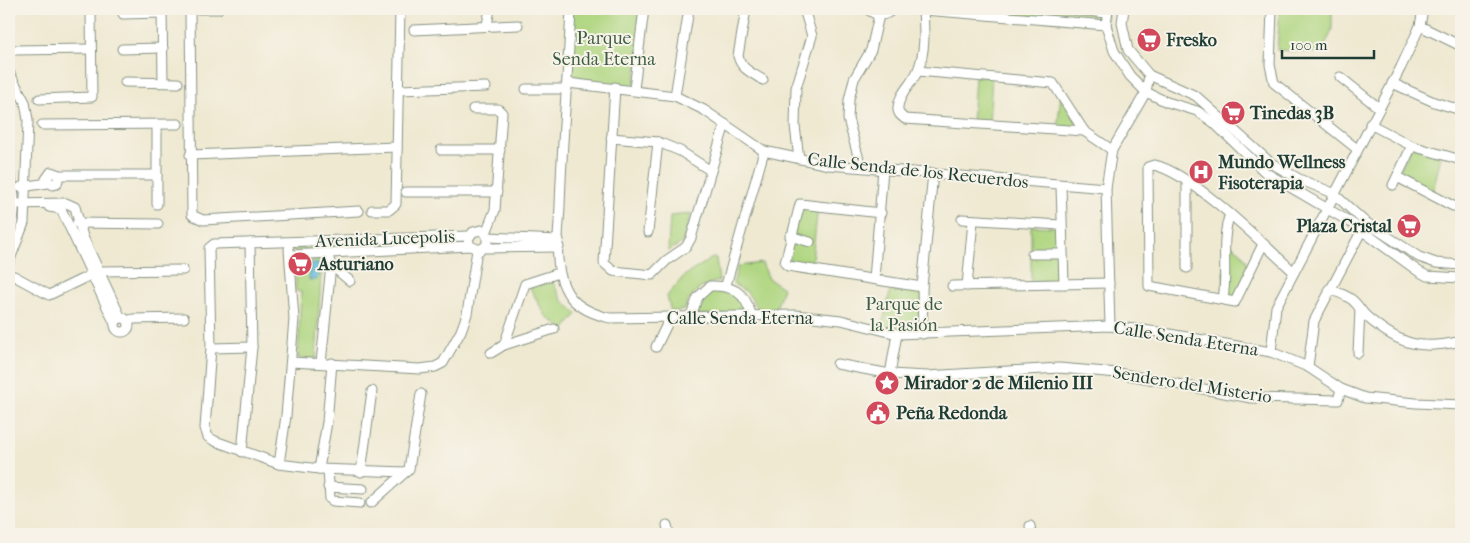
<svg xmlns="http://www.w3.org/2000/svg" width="1470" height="543" viewBox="0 0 1470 543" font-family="'IM FELL French Canon',serif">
<rect width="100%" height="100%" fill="#f7f3e8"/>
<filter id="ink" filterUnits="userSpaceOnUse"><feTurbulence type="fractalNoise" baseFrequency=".02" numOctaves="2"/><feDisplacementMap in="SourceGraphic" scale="10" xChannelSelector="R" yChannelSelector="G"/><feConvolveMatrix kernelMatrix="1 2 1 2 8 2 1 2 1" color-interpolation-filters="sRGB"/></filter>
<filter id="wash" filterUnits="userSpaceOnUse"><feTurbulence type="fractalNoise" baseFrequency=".0096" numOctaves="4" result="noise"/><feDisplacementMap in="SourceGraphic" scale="20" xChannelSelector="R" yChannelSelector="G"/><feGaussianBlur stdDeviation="1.12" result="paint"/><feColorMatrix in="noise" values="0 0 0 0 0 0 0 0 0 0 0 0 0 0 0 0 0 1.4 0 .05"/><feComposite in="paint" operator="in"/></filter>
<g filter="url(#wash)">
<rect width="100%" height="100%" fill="#efe9d2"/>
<g fill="#afd680" stroke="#678a5a">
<path d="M571 9H644L634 89 568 83Z"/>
<path d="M912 9H1066L1107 13 1106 25Z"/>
<path d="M1280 9H1332V31L1321 53 1277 50Z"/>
<path d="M975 76 992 77 989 125 972 124Z"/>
<path d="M1061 94 1084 131H1057Z"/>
<path d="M1412 146 1441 156 1432 196 1397 177Z"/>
<path d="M797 207H818L811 269 788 266Z"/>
<path d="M691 214 682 243 668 251 670 216Z"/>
<path d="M1031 226 1060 227 1062 281H1031Z"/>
<path d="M464 241V245L293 251V248L390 242Z"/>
<path d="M1226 241 1241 252 1250 267 1238 299H1223Z"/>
<path d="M712 258H716L719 281C702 284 690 294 684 310L671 312 667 296 684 276Z"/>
<path d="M322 259 316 359 298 358 301 292 296 291 295 260Z"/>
<path d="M762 263 769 279 783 288 776 309H758L747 292 733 284 738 266Z"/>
<path d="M552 281 562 300 577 314 564 330 546 316 530 288Z"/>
<path d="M892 283 922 287 923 334 881 331Z"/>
<path d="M710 286 740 294 751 314 691 315Z"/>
</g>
<path fill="#60bbde" stroke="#407c89" d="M311 263 319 264 317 280H309Z"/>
</g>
<g filter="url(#ink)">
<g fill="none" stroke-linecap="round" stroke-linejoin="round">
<defs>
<g id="minor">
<path d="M162 9 163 82"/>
<path d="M190 9 192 215 203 220 359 211"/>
<path d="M190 9H218"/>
<path d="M571 9C568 74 562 140 560 206 559 232 553 264 565 288 573 306 592 314 610 318L795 315 841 320 897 334 1110 326 1158 332 1271 352 1308 367 1341 389 1365 398 1416 403 1461 405"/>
<path d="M746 9 738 56C741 69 752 73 763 80"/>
<path d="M867 9C876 16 885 17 893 9"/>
<path d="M912 9 1106 25"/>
<path d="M923 9C924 29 926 50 918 70 913 83 899 93 898 107 897 113 901 116 905 119L1084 131"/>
<path d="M1066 9 1107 13"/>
<path d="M1108 9 1106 25 1114 51 1130 76 1146 92 1167 102 1197 111 1213 122 1266 173 1350 222 1418 271 1427 276 1461 278"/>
<path d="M1124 9 1122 23 1128 50 1149 75 1196 96 1271 163 1299 179 1333 193 1364 221 1419 257 1436 263 1461 265"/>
<path d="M1272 9 1270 65 1274 83 1357 149"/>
<path d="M123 14 162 13"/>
<path d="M487 25 490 9"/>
<path d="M1420 26 1461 46"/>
<path d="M414 30 518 25"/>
<path d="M122 49 163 48"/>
<path d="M14 50 91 49"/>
<path d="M918 71 1053 83 1084 131 1112 150"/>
<path d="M9 72 25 102 28 120 24 223 9 262"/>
<path d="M1340 77 1379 108"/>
<path d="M125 82 178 83"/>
<path d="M568 83 675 96 704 110 764 151 829 165 1106 188"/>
<path d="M1392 83 1434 102 1461 110"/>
<path d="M615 87 604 263 613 271 652 275 667 260 686 247 691 238 725 124"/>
<path d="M526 89H567"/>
<path d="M634 89 644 9"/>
<path d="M399 90 486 87"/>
<path d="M675 96 689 9"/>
<path d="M39 99 92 97 91 9"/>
<path d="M473 109H498L502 113 495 210 486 233"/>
<path d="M157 124V204"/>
<path d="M1370 124 1412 146 1461 160"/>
<path d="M42 125 178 124"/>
<path d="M611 138 658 142 680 151 711 171"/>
<path d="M441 150H500"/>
<path d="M190 155 397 147"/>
<path d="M799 159 795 126 796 88 812 36 804 9"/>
<path d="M861 167 848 119 849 100 854 79 871 50 879 15"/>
<path d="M9 173C16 193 16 217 9 237"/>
<path d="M59 175 57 184 53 185 46 179 51 172 59 175H157"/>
<path d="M1397 177 1453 206 1461 208"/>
<path d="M1187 182V268"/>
<path d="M1061 185 1064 284"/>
<path d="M1393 185 1412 146"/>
<path d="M21 187 48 183"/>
<path d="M406 192H497"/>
<path d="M14 204 66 203 75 207 83 237 121 318"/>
<path d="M49 207 61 209 115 324"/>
<path d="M372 210H389L396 204 400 9"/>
<path d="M881 213 800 204 785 263 788 266 922 287"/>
<path d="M962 219 1061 225"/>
<path d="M77 223 158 224"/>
<path d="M648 232 658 142"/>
<path d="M790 236 810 242"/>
<path d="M488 237 559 240"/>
<path d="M1263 244 1235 302 1149 286 1148 167 1154 165C1192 173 1263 244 1294 272"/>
<path d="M486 248 559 247"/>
<path d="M1032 254H1062"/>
<path d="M290 255 470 246 480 250 487 245V235L481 230 473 232 468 239 470 246"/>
<path d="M331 265 350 281"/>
<path d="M14 276 49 295 99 271 183 270"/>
<path d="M874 279 883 169"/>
<path d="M726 285 764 151"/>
<path d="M952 286 1109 283"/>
<path d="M967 286 973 221"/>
<path d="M1329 289C1336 292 1344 294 1351 299 1357 303 1360 310 1366 316 1398 344 1420 351 1461 341"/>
<path d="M1223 299C1228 272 1220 240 1230 214"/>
<path d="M691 315 698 297 710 286C732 285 745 292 751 314"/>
<circle cx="122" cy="325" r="7"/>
<path d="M128 321 133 319 184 318"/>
<path d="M1110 326 1106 188 1112 150 1146 92 1149 75"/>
<path d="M923 334 922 287 933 173"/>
<path d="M504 345 525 284 559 273"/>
<path d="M656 347 670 318"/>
<path d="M211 348 252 347"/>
<path d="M1271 352 1276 307 1401 67 1420 26 1423 9"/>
<path d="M491 353 504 345 554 329"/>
<path d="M1358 353 1360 310"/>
<path d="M291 362 420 369 435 367 443 363 461 331 467 314 477 250"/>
<path d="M321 363 331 265 325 247"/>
<path d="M837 364 890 374 927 376 1059 368 1118 373 1251 398 1338 400 1341 389"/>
<path d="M1308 367 1314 321 1362 230"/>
<path d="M890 374 897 334"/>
<path d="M242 452 252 347 250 243"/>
<path d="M279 464 286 416 294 319 289 249"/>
<path d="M319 469 327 422 332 363"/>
<path d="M328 470 330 499 333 501 360 503"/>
<path d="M361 472 372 391"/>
<path d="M406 472 319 469 279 464 215 441 208 437 205 428 211 348 209 248 214 244 469 236"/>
<path d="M328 487 363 489"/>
<path d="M371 503 409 469 421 394"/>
<path d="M667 525 669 534"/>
<path d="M1030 526 1031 534"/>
</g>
</defs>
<use href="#minor" stroke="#879383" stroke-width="11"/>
<use href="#minor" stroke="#fff" stroke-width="9"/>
</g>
</g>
<defs>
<symbol id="supermarket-disc" viewBox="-11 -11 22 22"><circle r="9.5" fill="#d1495b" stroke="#f7f3e8"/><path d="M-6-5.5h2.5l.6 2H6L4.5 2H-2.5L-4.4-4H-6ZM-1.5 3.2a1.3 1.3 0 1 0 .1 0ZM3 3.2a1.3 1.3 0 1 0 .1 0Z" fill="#fff"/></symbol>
<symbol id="hospital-disc" viewBox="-11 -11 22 22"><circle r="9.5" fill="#d1495b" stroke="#f7f3e8"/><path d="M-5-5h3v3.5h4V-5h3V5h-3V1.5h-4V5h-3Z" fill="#fff"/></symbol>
<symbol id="sight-disc" viewBox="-11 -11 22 22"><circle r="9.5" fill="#d1495b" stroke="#f7f3e8"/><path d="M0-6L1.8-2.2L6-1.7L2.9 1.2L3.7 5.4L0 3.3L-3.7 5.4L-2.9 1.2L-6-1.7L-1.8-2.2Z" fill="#fff"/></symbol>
<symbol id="civic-disc" viewBox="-11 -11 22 22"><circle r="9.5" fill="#d1495b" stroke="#f7f3e8"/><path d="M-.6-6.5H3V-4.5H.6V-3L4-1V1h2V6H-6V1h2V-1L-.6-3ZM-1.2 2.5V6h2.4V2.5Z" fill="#fff"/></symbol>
</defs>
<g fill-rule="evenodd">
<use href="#supermarket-disc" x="1135" y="26" width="28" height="28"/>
<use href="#supermarket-disc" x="1219" y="99" width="28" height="28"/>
<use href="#hospital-disc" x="1187" y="158" width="28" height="28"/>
<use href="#supermarket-disc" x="1395" y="212" width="28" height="28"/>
<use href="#supermarket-disc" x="286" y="250" width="28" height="28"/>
<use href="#sight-disc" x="873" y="369" width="28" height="28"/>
<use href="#civic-disc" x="864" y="399" width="28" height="28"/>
</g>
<g text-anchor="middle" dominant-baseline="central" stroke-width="4" stroke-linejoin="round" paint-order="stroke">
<g font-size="18" fill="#3c5c43" stroke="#f7f3e8">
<text x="604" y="38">Parque<tspan x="604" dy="21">Senda Eterna</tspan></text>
<text x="904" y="304">Parque de<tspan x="904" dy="21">la Pasión</tspan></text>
</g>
<g font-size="18" font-weight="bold" fill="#1f3d34" stroke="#f7f3e8" text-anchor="start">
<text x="1166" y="40">Fresko</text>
<text x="1250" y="113">Tinedas 3B</text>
<text x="1218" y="162">Mundo Wellness<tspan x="1218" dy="21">Fisoterapia</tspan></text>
<text x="1392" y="226" text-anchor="end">Plaza Cristal</text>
<text x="318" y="264">Asturiano</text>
<text x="904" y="383">Mirador 2 de Milenio III</text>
<text x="896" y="413">Peña Redonda</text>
</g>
<g font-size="18" fill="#1f3d34" stroke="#f7f3e8">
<text transform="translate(918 171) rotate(6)">Calle Senda de los Recuerdos</text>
<text transform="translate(385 239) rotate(-2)">Avenida Lucepolis</text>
<text x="740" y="318">Calle Senda Eterna</text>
<text transform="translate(1186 339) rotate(9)">Calle Senda Eterna</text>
<text transform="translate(1192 385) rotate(9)">Sendero del Misterio</text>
</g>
</g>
<rect width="1470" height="543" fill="none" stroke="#f7f3e8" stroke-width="30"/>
<path d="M1282 50v8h92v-8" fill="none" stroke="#1f3d34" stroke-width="2.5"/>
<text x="1290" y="50" font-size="15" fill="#1f3d34" stroke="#f7f3e8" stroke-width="4" paint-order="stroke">100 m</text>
</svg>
